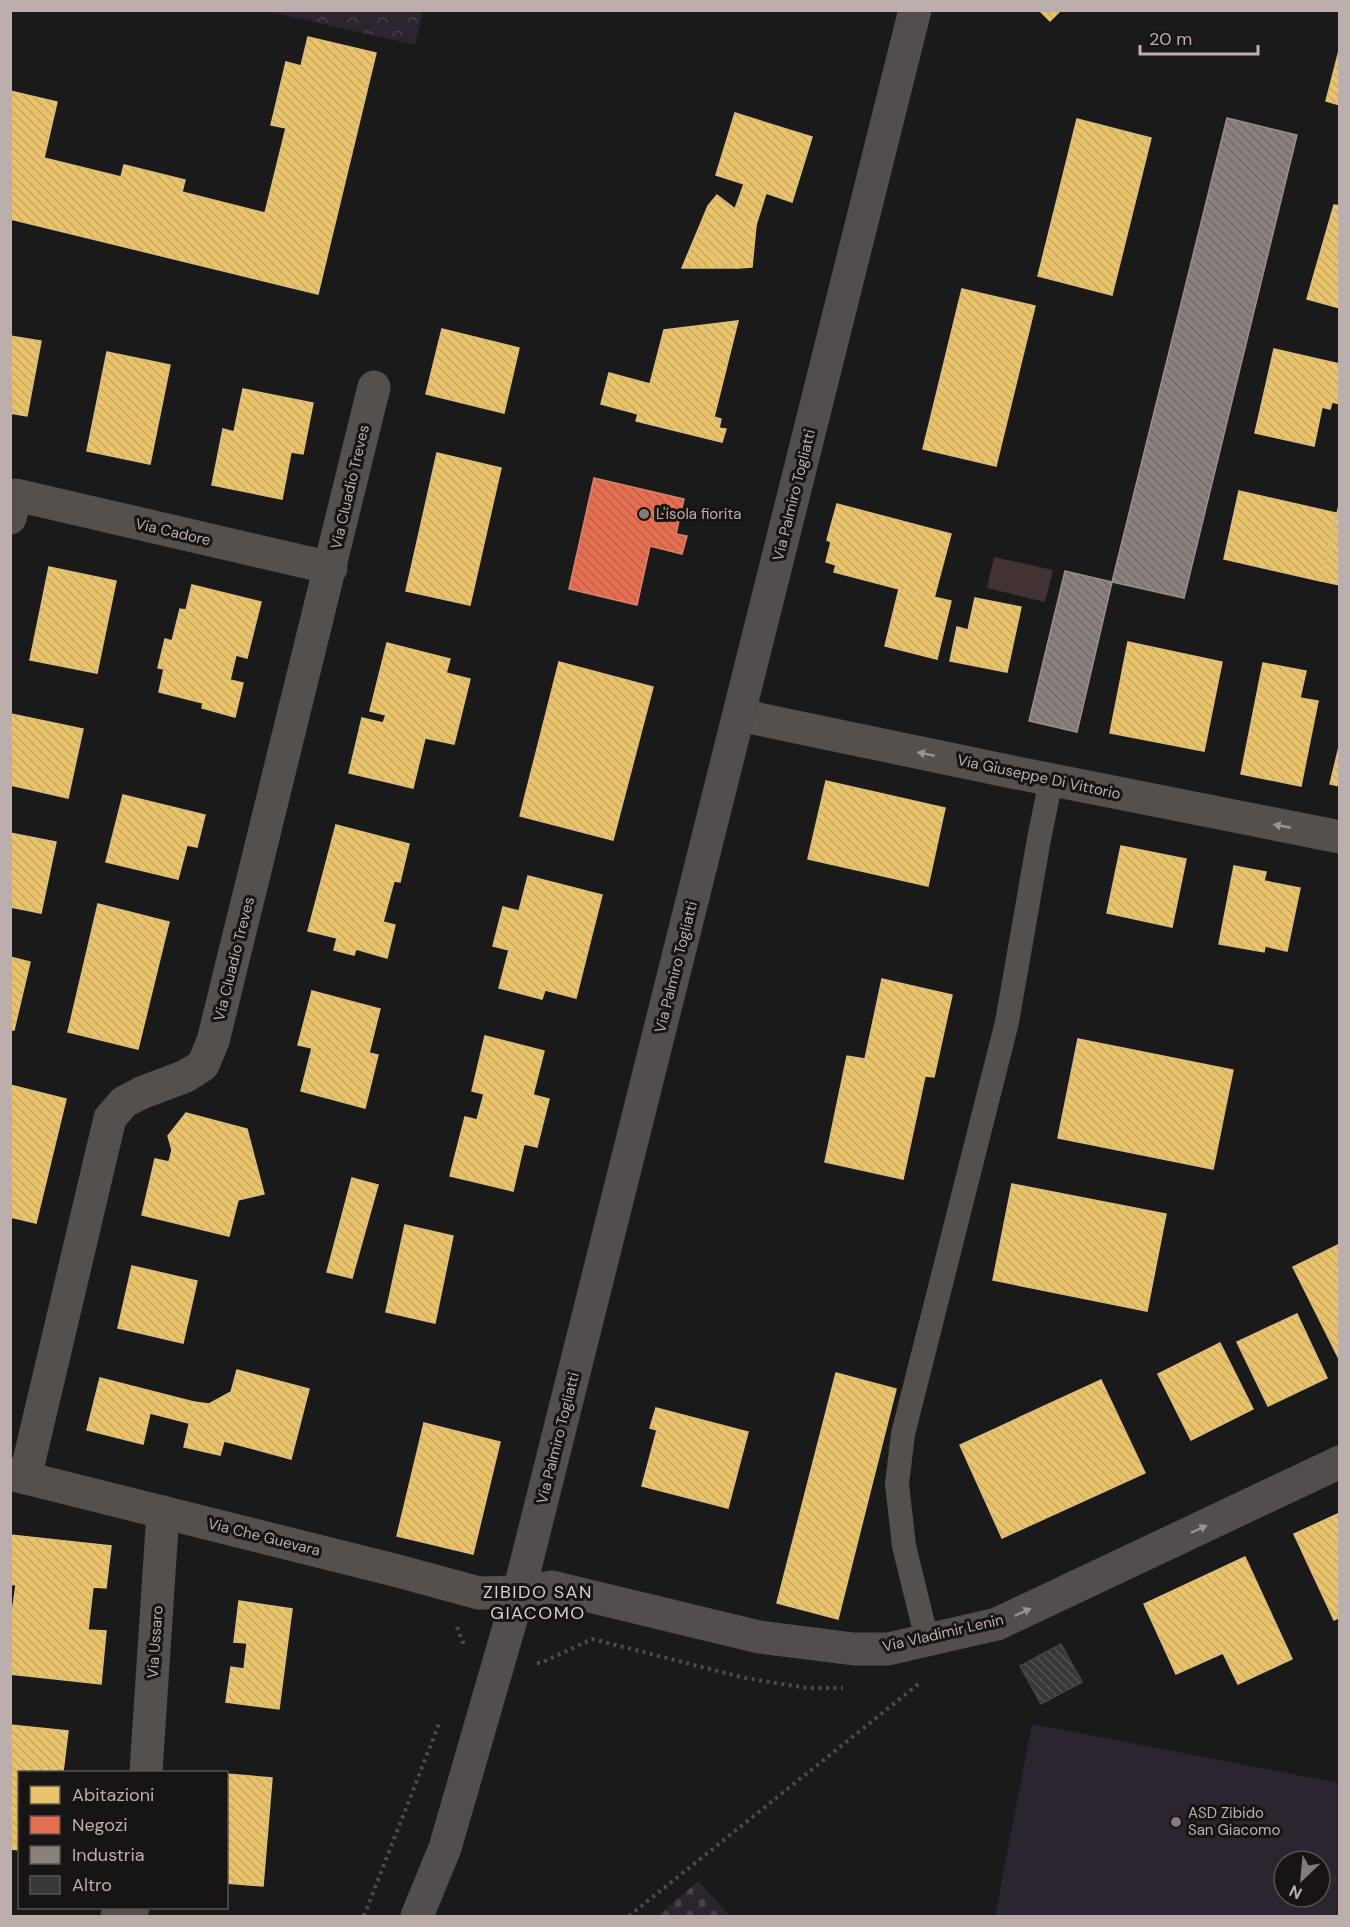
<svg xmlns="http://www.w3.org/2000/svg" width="1350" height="1927" viewBox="0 0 1350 1927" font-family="'DM Sans',sans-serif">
<defs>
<pattern id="cemetery-stones" width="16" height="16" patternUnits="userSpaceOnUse" patternTransform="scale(1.5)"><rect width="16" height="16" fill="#2a252e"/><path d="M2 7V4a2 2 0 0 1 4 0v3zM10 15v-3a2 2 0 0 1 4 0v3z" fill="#47424a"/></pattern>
<pattern id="park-crowns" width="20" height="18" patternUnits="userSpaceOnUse" patternTransform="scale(1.5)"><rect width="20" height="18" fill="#2a252e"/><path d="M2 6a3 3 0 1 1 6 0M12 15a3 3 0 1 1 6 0" fill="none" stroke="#47424a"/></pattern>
<pattern id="homes-back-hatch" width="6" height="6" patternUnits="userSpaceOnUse" patternTransform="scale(1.5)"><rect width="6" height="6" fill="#e9c46a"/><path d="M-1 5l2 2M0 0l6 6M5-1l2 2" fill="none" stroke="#c6a75f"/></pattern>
<pattern id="shops-back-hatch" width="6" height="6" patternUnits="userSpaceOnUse" patternTransform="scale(1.5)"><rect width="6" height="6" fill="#e76f51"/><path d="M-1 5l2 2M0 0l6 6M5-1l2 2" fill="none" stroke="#bb604a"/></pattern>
<pattern id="industry-back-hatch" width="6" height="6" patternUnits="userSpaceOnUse" patternTransform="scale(1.5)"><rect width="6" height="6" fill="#8a817c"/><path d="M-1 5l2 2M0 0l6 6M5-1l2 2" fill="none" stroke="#716a66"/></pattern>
<pattern id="building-back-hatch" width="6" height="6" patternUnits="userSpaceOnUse" patternTransform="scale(1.5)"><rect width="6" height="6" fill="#3a3737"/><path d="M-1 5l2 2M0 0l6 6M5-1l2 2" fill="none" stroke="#555151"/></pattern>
</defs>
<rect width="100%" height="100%" fill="#1b1a1a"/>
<path fill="#2a252e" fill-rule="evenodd" d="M1032 1724 1339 1783V1916H995ZM1284 1861H1320V1897H1284Z"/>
<path fill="url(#cemetery-stones)" d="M698 1881 730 1916H658Z"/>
<path fill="url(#park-crowns)" d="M266 11H423L415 45Z"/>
<path fill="#433234" d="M994 557 1053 570 1045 602 987 588Z"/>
<g fill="url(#homes-back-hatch)" stroke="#dbbd7e" stroke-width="1.5">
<path d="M1039 10H1061L1050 21Z"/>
<path d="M308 37 376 53 318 294 10 219V91L57 102 44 158 121 177 124 165 185 180 182 192 265 213 286 128 271 125 286 62 301 66Z"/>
<path d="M1340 47V105L1326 101Z"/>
<path d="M735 113 812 137 792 202 766 193 756 225 735 209 744 184 716 175Z"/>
<path d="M1077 119 1151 138 1112 295 1038 276Z"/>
<path d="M717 195 756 225 752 267 738 268 725 264 714 256 706 245 703 232V218L708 206Z"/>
<path d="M1334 205 1340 206V308L1307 299Z"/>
<path d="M703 218V232L706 245 714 256 725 264 738 268H682Z"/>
<path d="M962 289 1035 306 996 466 923 449Z"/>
<path d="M738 321 714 417 721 419 719 428 726 429 722 442 636 421 638 414 601 404 609 373 650 384 664 330Z"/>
<path d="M442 329 519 348 504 413 426 394Z"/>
<path d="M10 336 41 341 27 416 10 413Z"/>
<path d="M1274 349 1340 364V404L1332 402 1330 409 1322 407 1314 446 1255 433Z"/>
<path d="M107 352 170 365 150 464 87 451Z"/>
<path d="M243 389 313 403 303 454 291 452 282 499 212 485 223 429 234 432Z"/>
<path d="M437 453 501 468 470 605 406 591Z"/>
<path d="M1239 491 1336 513 1321 581 1224 559Z"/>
<path d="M1340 501V585L1321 581Z"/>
<path d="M837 504 951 534 934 598 834 572 836 565 826 562 831 542 827 540Z"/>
<path d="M49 567 116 581 97 673 30 660Z"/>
<path d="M192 585 261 602 247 658 236 655 230 680 243 683 235 717 202 708 203 703 159 692 164 669 158 668 165 639 172 641 180 609 186 610Z"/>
<path d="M899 589 951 601 937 659 885 646Z"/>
<path d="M975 598 1021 607 1007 672 950 661 957 627 968 630Z"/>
<path d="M1128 642 1222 662 1204 751 1110 733Z"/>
<path d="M387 643 450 659 446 673 470 679 454 744 425 738 413 788 349 773 362 718 383 723 386 715 370 711Z"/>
<path d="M559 662 653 687 613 840 520 816Z"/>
<path d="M1263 663 1306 671 1300 698 1318 701 1301 786 1241 774Z"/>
<path d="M11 714 83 729 68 798 10 785Z"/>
<path d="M1340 743V786L1330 784Z"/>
<path d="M826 781 945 808 928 886 808 859Z"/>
<path d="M123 795 205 815 197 847 187 845 178 879 106 862Z"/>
<path d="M336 825 409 844 400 882 394 881 383 922 395 925 387 958 356 949 354 955 334 950 337 938 308 931Z"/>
<path d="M10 833 56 842 41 913 10 907Z"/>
<path d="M1121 846 1186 859 1172 927 1107 913Z"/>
<path d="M1234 866 1266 872 1264 881 1300 888 1287 951 1265 946 1264 952 1219 944Z"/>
<path d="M528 876 602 895 576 998 545 990 542 999 499 988 509 950 493 946 503 907 519 911Z"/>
<path d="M98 904 169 922 138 1049 68 1032Z"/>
<path d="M10 957 30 962 14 1030H10Z"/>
<path d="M882 979 952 995 934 1077 925 1076 903 1179 825 1162 847 1056 865 1059Z"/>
<path d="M312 991 380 1009 369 1053 378 1055 365 1108 301 1091 312 1048 298 1045Z"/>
<path d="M485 1036 544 1051 533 1095 549 1099 537 1147 524 1144 513 1191 450 1176 465 1117 477 1120 484 1094 472 1091Z"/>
<path d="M1078 1039 1233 1070 1213 1169 1058 1138Z"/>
<path d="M10 1085 66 1099 36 1223 10 1217Z"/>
<path d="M186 1113 247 1129 264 1194 238 1200 229 1236 142 1215 155 1159 169 1162 172 1150 168 1136Z"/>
<path d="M352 1178 378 1185 352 1278 327 1272Z"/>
<path d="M1012 1184 1166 1214 1147 1311 993 1280Z"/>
<path d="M405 1225 453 1236 435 1323 386 1312Z"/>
<path d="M1340 1244V1361L1293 1267Z"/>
<path d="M132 1266 197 1281 183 1343 118 1328Z"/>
<path d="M1297 1314 1327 1378 1268 1406 1237 1342Z"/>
<path d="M1220 1343 1253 1409 1191 1440 1158 1374Z"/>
<path d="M237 1370 309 1389 291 1459 224 1441 220 1455 184 1447 194 1402 209 1404 231 1392Z"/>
<path d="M836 1373 896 1389 838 1619 777 1603Z"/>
<path d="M100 1378 194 1402 189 1423 150 1413 143 1444 87 1430Z"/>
<path d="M1101 1380 1145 1473 1002 1538 960 1445Z"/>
<path d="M656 1408 748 1432 728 1508 642 1486 657 1430 650 1428Z"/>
<path d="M424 1423 500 1442 473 1554 397 1536Z"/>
<path d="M1340 1513V1617L1334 1620 1294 1534Z"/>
<path d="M10 1535 111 1546 106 1588 93 1587 88 1630 106 1631 101 1684 10 1674V1627L16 1585 10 1584Z"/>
<path d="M1245 1557 1292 1659 1238 1684 1223 1653 1176 1674 1144 1604Z"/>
<path d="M239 1601 292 1609 279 1709 226 1702 231 1667 244 1669 247 1643 234 1642Z"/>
<path d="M10 1725 68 1731 63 1772H20V1850L10 1849Z"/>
<path d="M226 1774 272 1778 263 1886 226 1883Z"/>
</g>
<path fill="url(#shops-back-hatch)" stroke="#da826c" stroke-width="1.5" d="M594 478 684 499 676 534 687 536 682 554 650 546 637 605 569 589Z"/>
<g fill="url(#industry-back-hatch)" stroke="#998e8a" stroke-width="1.5">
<path d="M1227 118 1297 135 1184 598 1112 582Z"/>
<path d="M1065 571 1112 582 1077 732 1029 721Z"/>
</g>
<path fill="url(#building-back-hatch)" stroke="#474443" stroke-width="1.5" d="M1061 1644 1082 1682 1041 1704 1020 1666Z"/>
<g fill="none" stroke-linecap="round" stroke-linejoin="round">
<g stroke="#4e4b4a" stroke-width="4" stroke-dasharray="3 4.5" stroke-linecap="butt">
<path d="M457 1627 464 1645"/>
<path d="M537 1663H541L592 1639 745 1678 807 1688H843"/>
<path d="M364 1916 440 1721"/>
<path d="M629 1916 921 1682"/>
</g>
<path stroke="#54504e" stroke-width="24" d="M927 1640 904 1546 897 1484 903 1434 1007 1022 1039 839 1051 780"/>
<g stroke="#54504e" stroke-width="33">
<path d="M10 518 16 495 331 568"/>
<path d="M739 715 1012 772 1340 837"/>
<path d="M10 1474 398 1571 479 1593 519 1592"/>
<path d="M25 1478 110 1118 124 1102 141 1093 186 1076 203 1065 213 1041 374 387"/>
<path d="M146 1772 163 1512"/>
<path d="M117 1916 133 1908"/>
</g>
<g stroke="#524e4d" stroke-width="33">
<path d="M519 1592 552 1587 759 1637 854 1649H888L997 1624 1340 1462"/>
<path d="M417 1916 445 1848 519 1592 915 10"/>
</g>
</g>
<defs><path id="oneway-solid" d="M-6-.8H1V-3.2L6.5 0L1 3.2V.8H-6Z" transform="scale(1.5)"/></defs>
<g fill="#9c9290">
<use href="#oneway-solid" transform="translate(926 754) rotate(-168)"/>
<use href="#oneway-solid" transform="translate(1282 826) rotate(-169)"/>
</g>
<g fill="#9c9190">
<use href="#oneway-solid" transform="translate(1199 1529) rotate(-25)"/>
<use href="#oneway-solid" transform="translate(1023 1612) rotate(-25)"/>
</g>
<g fill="#837a79" stroke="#171514" stroke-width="2">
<circle cx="644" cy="514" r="6"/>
<circle cx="1176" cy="1822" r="6"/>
</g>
<g text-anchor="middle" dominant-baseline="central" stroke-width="6" stroke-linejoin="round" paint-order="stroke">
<g font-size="15" fill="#bbaeac" stroke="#171514">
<text transform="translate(350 487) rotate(-77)">Via Cluadio Treves</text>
<text transform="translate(794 495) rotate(-76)">Via Palmiro Togliatti</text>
<text transform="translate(173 532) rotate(13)">Via Cadore</text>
<text transform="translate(1039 777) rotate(12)">Via Giuseppe Di Vittorio</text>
<text transform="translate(234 959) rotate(-76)">Via Cluadio Treves</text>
<text transform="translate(676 967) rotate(-76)">Via Palmiro Togliatti</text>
<text transform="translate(558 1438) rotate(-76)">Via Palmiro Togliatti</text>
<text transform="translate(264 1537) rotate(14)">Via Che Guevara</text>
<text transform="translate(943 1633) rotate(-13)">Via Vladimir Lenin</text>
<text transform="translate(155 1642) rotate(-86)">Via Ussaro</text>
</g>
<g font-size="15" fill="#bbaeac" stroke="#171514" text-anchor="start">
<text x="656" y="514">L'isola fiorita</text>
<text x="1188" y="1813">ASD Zibido<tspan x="1188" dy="17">San Giacomo</tspan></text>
</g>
<g font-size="18" letter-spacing="1.5" fill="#d7cecd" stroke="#171514">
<text x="538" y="1592">ZIBIDO SAN<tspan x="538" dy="21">GIACOMO</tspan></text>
</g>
</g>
<rect width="1350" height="1927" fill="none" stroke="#bbaeac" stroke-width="24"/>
<rect x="18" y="1771" width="210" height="138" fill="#171514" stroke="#595251" stroke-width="1.5"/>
<rect x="30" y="1786" width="30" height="18" fill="#e9c46a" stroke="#595251" stroke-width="1.5"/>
<text x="72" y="1801" font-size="18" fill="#bbaeac">Abitazioni</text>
<rect x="30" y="1816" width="30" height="18" fill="#e76f51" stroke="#595251" stroke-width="1.5"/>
<text x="72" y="1831" font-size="18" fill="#bbaeac">Negozi</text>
<rect x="30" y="1846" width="30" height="18" fill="#8a817c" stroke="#595251" stroke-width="1.5"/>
<text x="72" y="1861" font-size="18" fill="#bbaeac">Industria</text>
<rect x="30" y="1876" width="30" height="18" fill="#3a3737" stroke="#595251" stroke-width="1.5"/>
<text x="72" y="1891" font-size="18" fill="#bbaeac">Altro</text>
<g transform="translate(1302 1879) rotate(206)"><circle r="28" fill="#171514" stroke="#595251" stroke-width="1.5"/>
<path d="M0-4.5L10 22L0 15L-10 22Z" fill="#837a79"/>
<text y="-9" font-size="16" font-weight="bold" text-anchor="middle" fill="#bbaeac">N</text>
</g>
<path d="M1140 45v9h118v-9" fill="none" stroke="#bbaeac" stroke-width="3"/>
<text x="1149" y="45" font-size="18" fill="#bbaeac" stroke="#171514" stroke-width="4.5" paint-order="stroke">20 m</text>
</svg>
